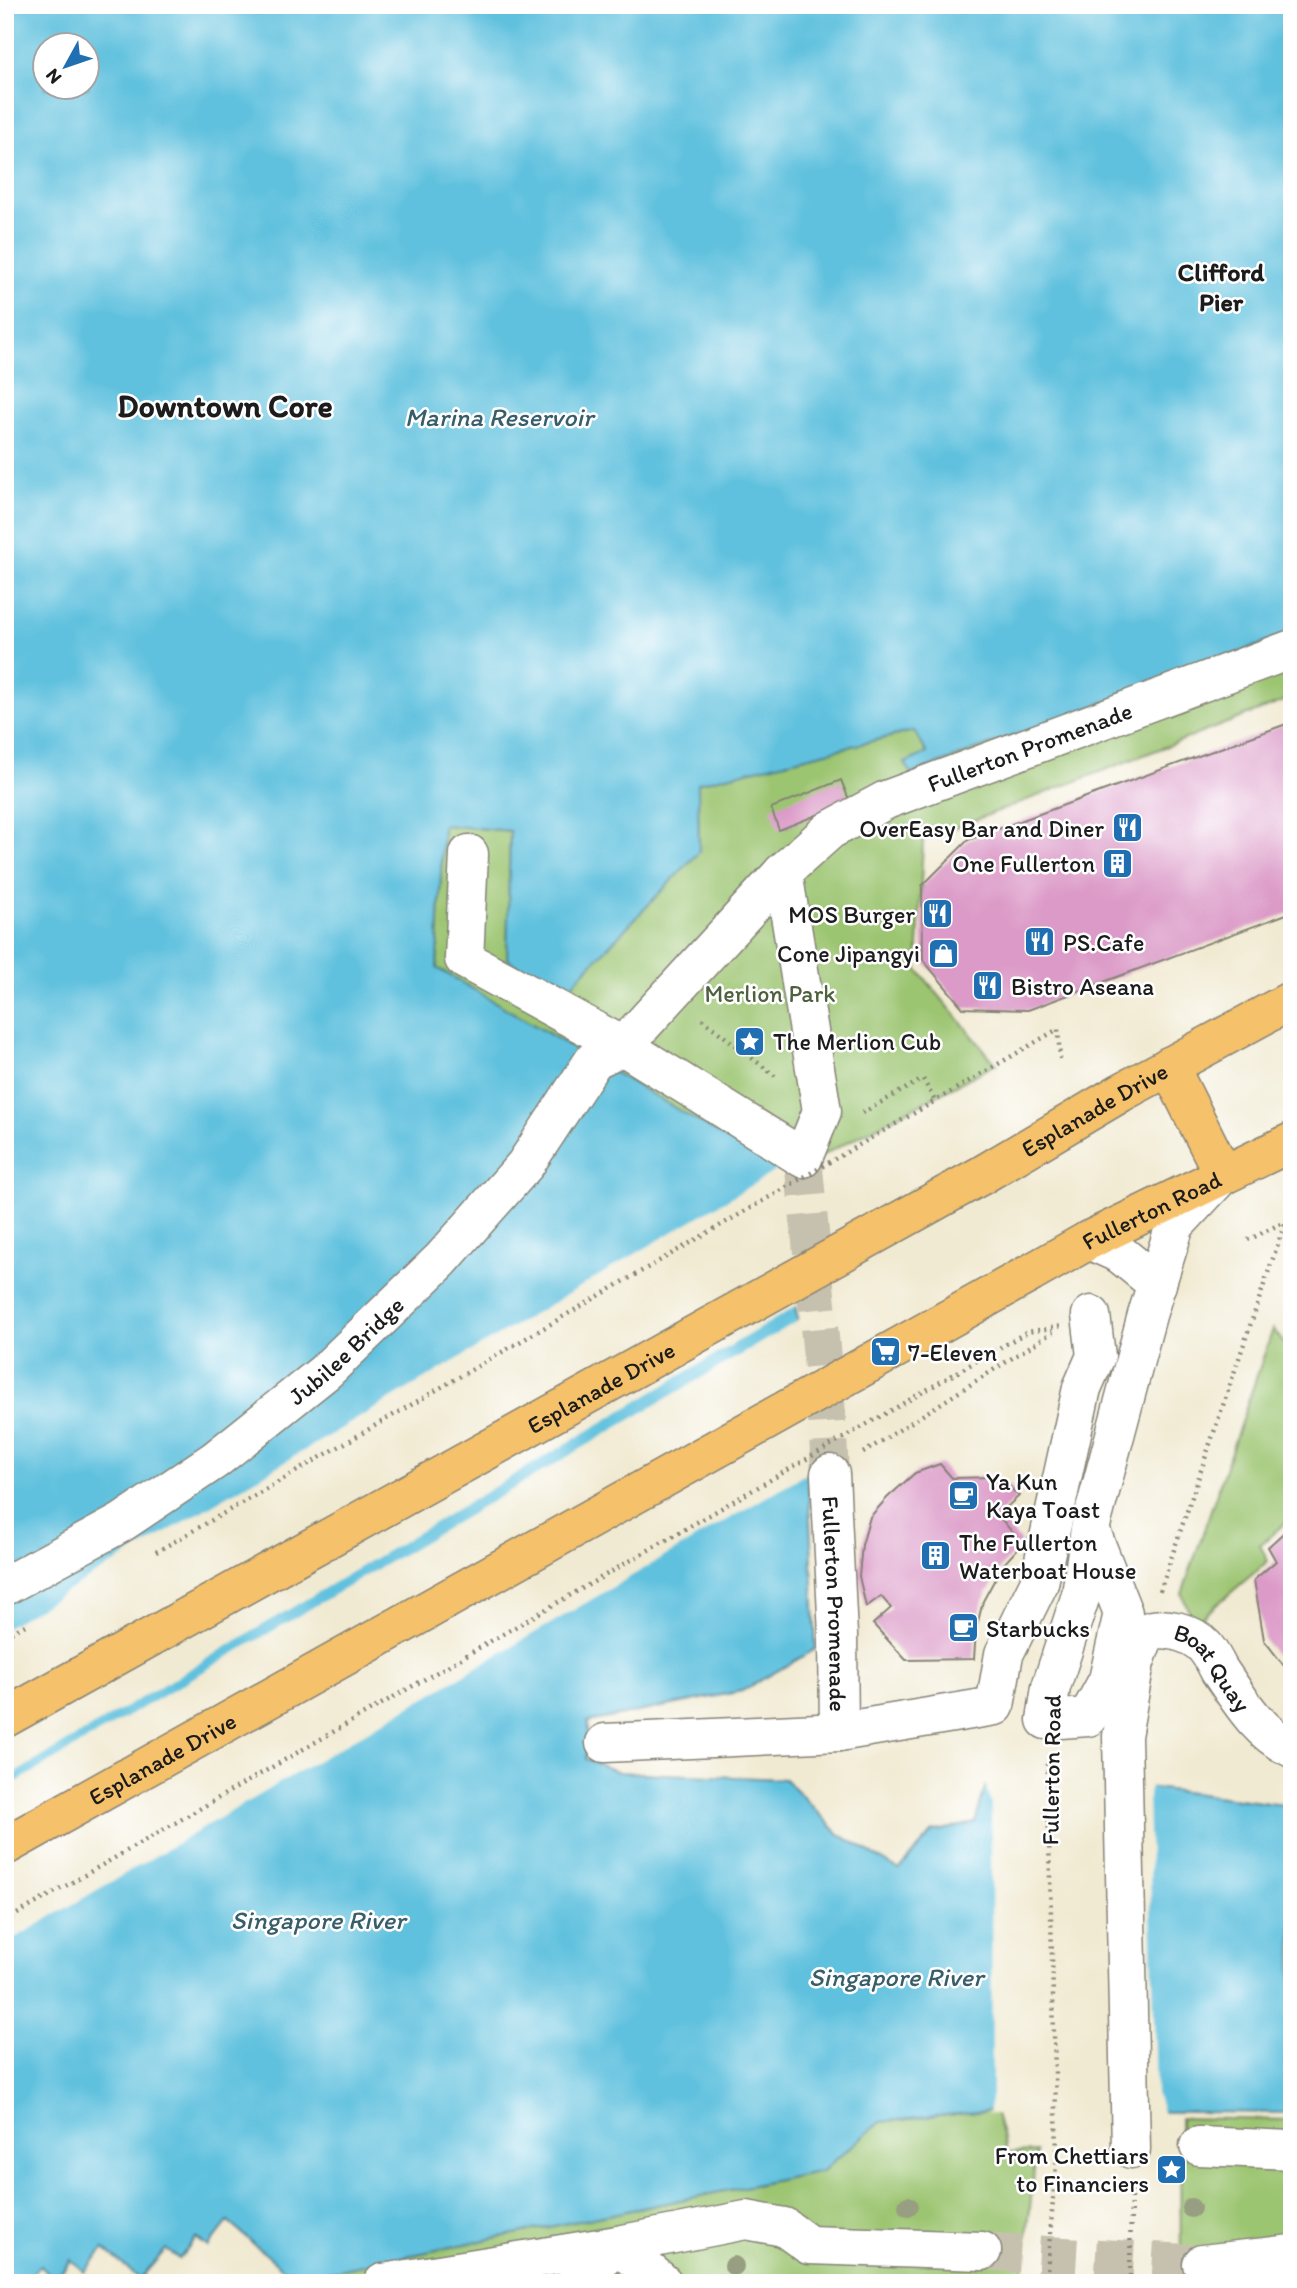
<svg xmlns="http://www.w3.org/2000/svg" width="1297" height="2288" viewBox="0 0 1297 2288" font-family="Itim,sans-serif">
<rect width="100%" height="100%" fill="#fff"/>
<filter id="ink" filterUnits="userSpaceOnUse"><feTurbulence type="fractalNoise" baseFrequency=".0143" numOctaves="2"/><feDisplacementMap in="SourceGraphic" scale="14" xChannelSelector="R" yChannelSelector="G"/><feConvolveMatrix kernelMatrix="1 2 1 2 8 2 1 2 1" color-interpolation-filters="sRGB"/></filter>
<filter id="wash" filterUnits="userSpaceOnUse"><feTurbulence type="fractalNoise" baseFrequency=".00686" numOctaves="4" result="noise"/><feDisplacementMap in="SourceGraphic" scale="28" xChannelSelector="R" yChannelSelector="G"/><feGaussianBlur stdDeviation="1.57" result="paint"/><feColorMatrix in="noise" values="0 0 0 0 0 0 0 0 0 0 0 0 0 0 0 0 0 1.4 0 .05"/><feComposite in="paint" operator="in"/></filter>
<g filter="url(#wash)">
<rect width="100%" height="100%" fill="#f1ead2"/>
<g fill="#9cc571" stroke="#5c7046" stroke-width="2">
<path d="M1292 633V698L923 840 917 969 996 1064 787 1174 437 968 443 825 510 831 507 959 699 852 697 783 914 731 927 753Z"/>
<path d="M1273 1329 1292 1354V1517L1260 1545 1268 1561 1201 1618 1205 1629 1197 1633 1182 1594Z"/>
<path d="M995 2110 1007 2153 1036 2152 1022 2283H292L295 2279 822 2171 880 2122Z"/>
<path d="M1180 2118 1292 2120V2283H1181Z"/>
</g>
<path fill="#60c1de" stroke="#3e6e7d" stroke-width="2" fill-rule="evenodd" d="M5 5H1292V633L911 774 905 763 927 753 914 731 698 783 699 852 562 995 507 959 510 831 443 825 437 968 787 1174 808 1476 816 1649 742 1691 588 1722 586 1759 618 1772 785 1779 839 1834 899 1870 933 1832 975 1823 991 1767 1292 1806V2113L995 2110 880 2122 822 2171 295 2279 228 2222 208 2247 196 2238 179 2259 166 2249 140 2279 104 2249 84 2272 71 2260 55 2279 40 2266 26 2283H5ZM46 46H88V88H46Z"/>
<g fill="#f1ead2">
<path d="M782 1167 791 1173 800 1304 5 1779V1628Z"/>
<path d="M801 1319 812 1470 5 1944V1789Z"/>
<path d="M991 1764 1151 1784 1148 1794 1156 2093 1163 2115 988 2114 992 2094 991 1803 984 1781 988 1766Z"/>
</g>
<g id="blocks">
<g fill="#db9ac7">
<path d="M1292 722V912L1028 1010 963 1008 923 960 922 886 968 840Z"/>
<path d="M841 780 850 802 779 830 771 808Z"/>
<path d="M940 1464 952 1478 994 1477 1005 1483 1019 1496 998 1515 1022 1544 1002 1566 983 1601 976 1630 974 1659 906 1660 873 1624 891 1608 881 1596 866 1607 859 1576 862 1545 870 1517 887 1498 915 1473Z"/>
<path d="M1292 1525V1676L1264 1640 1254 1580 1276 1561 1268 1547Z"/>
</g>
</g>
</g>
<g filter="url(#ink)">
<use href="#blocks" fill-opacity="0" stroke="#868377" stroke-width="2"/>
<g fill="none" stroke-linecap="round" stroke-linejoin="round">
<g stroke="#c6c1ae" stroke-width="38" stroke-dasharray="38 19" stroke-linecap="butt">
<path d="M803 1158 826 1400 830 1474"/>
<path d="M982 2251 1202 2264"/>
</g>
<defs>
<g id="minor">
<path id="s1" d="M469 854 464 959 623 1046 803 1158 822 1111 783 872 830 830 886 800 1292 649"/>
<path d="M1089 1240 1120 1254 1157 1284"/>
<path id="s2" d="M830 1474 838 1635 839 1732 995 1706 1004 1654 1039 1583 1082 1388 1096 1356 1091 1315"/>
<path d="M1090 1529 1123 1613 1108 1680 1088 1717 1046 1720 1051 1687 1081 1595 1090 1529 1147 1315 1175 1225 1219 1178"/>
<path id="s3" d="M5 1586 121 1523 215 1460 325 1372 441 1260 525 1165 594 1060 623 1046 783 872"/>
<path d="M605 1743 839 1732"/>
<path d="M1199 2146 1292 2150"/>
<path id="s4" d="M1131 2149 1122 1736 1135 1662 1146 1632C1164 1625 1191 1632 1205 1647 1210 1653 1215 1662 1219 1670 1239 1699 1258 1733 1292 1748"/>
<path d="M1202 2264 1292 2254"/>
<path d="M383 2283 618 2245 746 2220 784 2227 809 2245 982 2251"/>
<path d="M576 2283 618 2245 663 2283"/>
</g>
<g id="highway">
<path d="M1169 1066 1223 1174"/>
<path id="s5" d="M982 1175 1122 1092 1292 1000"/>
<path id="s6" d="M1031 1273 1089 1240 1292 1142"/>
<path d="M5 1718 293 1558"/>
</g>
</defs>
<use href="#minor" stroke="#868377" stroke-width="41"/>
<use href="#highway" stroke="#868377" stroke-width="41"/>
<g stroke="#868377" stroke-width="4.5" stroke-dasharray="2 5" stroke-linecap="butt">
<path d="M702 1019 775 1076"/>
<path d="M862 1113 923 1079 935 1101 1058 1029 1060 1059"/>
<path d="M1248 1240 1292 1218"/>
<path d="M863 1453 1053 1332"/>
<path d="M156 1552 259 1493"/>
<path d="M1160 1591 1286 1220"/>
<path d="M5 1636 29 1623"/>
<path d="M1046 2283 1057 2153 1047 1759"/>
<path d="M1130 2283 1131 2189"/>
</g>
<use href="#minor" stroke="#fff" stroke-width="38"/>
<use href="#highway" stroke="#f5c16b" stroke-width="38"/>
<defs>
<g id="highway-bridge">
<path id="s7" d="M293 1558 982 1175"/>
<path id="s8" d="M5 1846 1031 1273"/>
</g>
</defs>
<use href="#highway-bridge" stroke="#868377" stroke-width="41" stroke-linecap="butt"/>
<g stroke="#868377" stroke-width="4.5" stroke-dasharray="2 5" stroke-linecap="butt">
<path d="M259 1493 935 1101"/>
<path d="M5 1921 1027 1332 1063 1326"/>
</g>
<use href="#highway-bridge" stroke="#f5c16b" stroke-width="38"/>
</g>
<g fill="#989e81">
<circle cx="908" cy="2206" r="10"/>
<circle cx="1191" cy="2208" r="10"/>
<circle cx="734" cy="2266" r="10"/>
</g>
</g>
<defs>
<symbol id="restaurant-square" viewBox="-11 -11 22 22"><rect x="-9" y="-9" width="18" height="18" rx="4" fill="#1f6fb2" stroke="#fff"/><path d="M-5-6h1v4h1v-4h1v4h1v-4h1v5L-1.5 .5V6h-2V.5L-5-1ZM5-6V6H3V1.5H1.5Q1.5-4 5-6Z" fill="#fff"/></symbol>
<symbol id="building-square" viewBox="-11 -11 22 22"><rect x="-9" y="-9" width="18" height="18" rx="4" fill="#1f6fb2" stroke="#fff"/><path d="M-4-6H4V6H1V3H-1V6H-4ZM-2.5-4.3h1.7v1.8h-1.7ZM.8-4.3h1.7v1.8H.8ZM-2.5-1h1.7V.8h-1.7ZM.8-1h1.7V.8H.8Z" fill="#fff"/></symbol>
<symbol id="shop-square" viewBox="-11 -11 22 22"><rect x="-9" y="-9" width="18" height="18" rx="4" fill="#1f6fb2" stroke="#fff"/><path d="M-5-2.5h2.3a2.7 3.5 0 0 1 5.4 0H5L5.5 6h-11ZM-1.5-2.5h3a1.5 2.3 0 0 0-3 0Z" fill="#fff"/></symbol>
<symbol id="sight-square" viewBox="-11 -11 22 22"><rect x="-9" y="-9" width="18" height="18" rx="4" fill="#1f6fb2" stroke="#fff"/><path d="M0-6L1.8-2.2L6-1.7L2.9 1.2L3.7 5.4L0 3.3L-3.7 5.4L-2.9 1.2L-6-1.7L-1.8-2.2Z" fill="#fff"/></symbol>
<symbol id="supermarket-square" viewBox="-11 -11 22 22"><rect x="-9" y="-9" width="18" height="18" rx="4" fill="#1f6fb2" stroke="#fff"/><path d="M-6-5.5h2.5l.6 2H6L4.5 2H-2.5L-4.4-4H-6ZM-1.5 3.2a1.3 1.3 0 1 0 .1 0ZM3 3.2a1.3 1.3 0 1 0 .1 0Z" fill="#fff"/></symbol>
<symbol id="cafe-square" viewBox="-11 -11 22 22"><rect x="-9" y="-9" width="18" height="18" rx="4" fill="#1f6fb2" stroke="#fff"/><path d="M-5.5-4.5H6V0H3Q3 3.5 0 3.5H-2.5Q-5.5 3.5-5.5 0ZM3-3.2v2h1.7v-2ZM-6 4.5H4V6H-6Z" fill="#fff"/></symbol>
</defs>
<g fill-rule="evenodd">
<use href="#restaurant-square" x="1110" y="810" width="35" height="35"/>
<use href="#building-square" x="1100" y="846" width="35" height="35"/>
<use href="#restaurant-square" x="920" y="896" width="35" height="35"/>
<use href="#restaurant-square" x="1022" y="924" width="35" height="35"/>
<use href="#shop-square" x="926" y="936" width="35" height="35"/>
<use href="#restaurant-square" x="970" y="968" width="35" height="35"/>
<use href="#sight-square" x="732" y="1024" width="35" height="35"/>
<use href="#supermarket-square" x="868" y="1334" width="35" height="35"/>
<use href="#cafe-square" x="946" y="1478" width="35" height="35"/>
<use href="#building-square" x="918" y="1538" width="35" height="35"/>
<use href="#cafe-square" x="946" y="1610" width="35" height="35"/>
<use href="#sight-square" x="1154" y="2152" width="35" height="35"/>
</g>
<g text-anchor="middle" dominant-baseline="central" stroke-width="5" stroke-linejoin="round" paint-order="stroke">
<g font-size="24" fill="#1c1c1c" stroke="#fff">
<text stroke="none"><textPath href="#s1" startOffset="1071">Fullerton Promenade</textPath></text>
<text stroke="none"><textPath href="#s5" startOffset="130">Esplanade Drive</textPath></text>
<text stroke="none"><textPath href="#s6" startOffset="136">Fullerton Road</textPath></text>
<text stroke="none"><textPath href="#s3" startOffset="416">Jubilee Bridge</textPath></text>
<text stroke="none"><textPath href="#s7" startOffset="352">Esplanade Drive</textPath></text>
<text stroke="none"><textPath href="#s2" startOffset="130">Fullerton Promenade</textPath></text>
<text stroke="none"><textPath href="#s4" startOffset="604">Boat Quay</textPath></text>
<text stroke="none"><textPath href="#s8" startOffset="180">Esplanade Drive</textPath></text>
<text transform="translate(1051 1770) rotate(-89)">Fullerton Road</text>
</g>
<g font-size="24" fill="#1c1c1c" stroke="#fff" text-anchor="start">
<text x="1104" y="828" text-anchor="end">OverEasy Bar and Diner</text>
<text x="1095" y="863" text-anchor="end">One Fullerton</text>
<text x="915" y="914" text-anchor="end">MOS Burger</text>
<text x="1063" y="942">PS.Cafe</text>
<text x="920" y="953" text-anchor="end">Cone Jipangyi</text>
<text x="1011" y="986">Bistro Aseana</text>
<text x="773" y="1041">The Merlion Cub</text>
<text x="908" y="1352">7-Eleven</text>
<text x="986" y="1481">Ya Kun<tspan x="986" dy="28">Kaya Toast</tspan></text>
<text x="959" y="1542">The Fullerton<tspan x="959" dy="28">Waterboat House</tspan></text>
<text x="986" y="1628">Starbucks</text>
<text x="1149" y="2155" text-anchor="end">From Chettiars<tspan x="1149" dy="28">to Financiers</tspan></text>
</g>
<g font-size="24" fill="#4f603e" stroke="#fff">
<text x="770" y="993">Merlion Park</text>
</g>
<g font-size="26" font-weight="bold" fill="#1c1c1c" stroke="#fff">
<text x="1221" y="272">Clifford<tspan x="1221" dy="30">Pier</tspan></text>
</g>
<g font-size="26" font-style="italic" fill="#375e6a" stroke="#fff">
<text x="499" y="417">Marina Reservoir</text>
<text x="318" y="1920">Singapore River</text>
<text x="896" y="1977">Singapore River</text>
</g>
<g font-size="32" font-weight="bold" fill="#1c1c1c" stroke="#fff">
<text x="225" y="406">Downtown Core</text>
</g>
</g>
<rect width="1297" height="2288" fill="none" stroke="#fff" stroke-width="28"/>
<g transform="translate(66 66) rotate(230)"><circle r="33" fill="#ffffff" stroke="#a4a4a4" stroke-width="2"/>
<path d="M0-5L12 26L0 18L-12 26Z" fill="#1f6fb2"/>
<text y="-10" font-size="19" font-weight="bold" text-anchor="middle" fill="#1c1c1c">N</text>
</g>
</svg>
